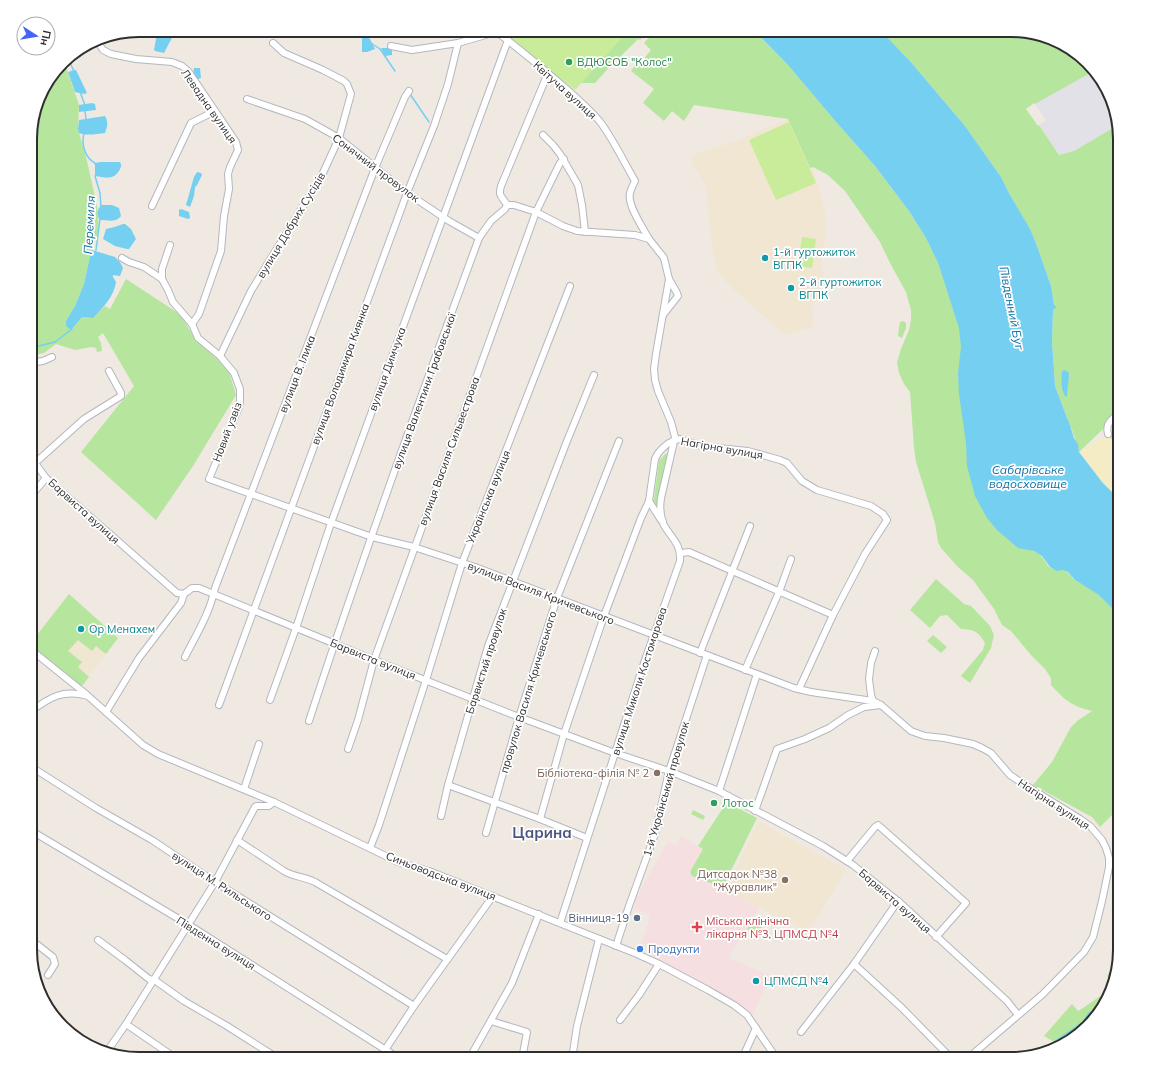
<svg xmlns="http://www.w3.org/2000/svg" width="1150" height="1089" viewBox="0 0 1150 1089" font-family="Mulish,sans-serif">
<rect width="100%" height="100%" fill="#efe9e1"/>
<path fill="#e3e1e8" d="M1094 71 1112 97 1118 125 1074 151 1059 155 1039 125 1046 120 1035 104Z"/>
<g fill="#f0e6d1">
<path d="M788 119 813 167 826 216V232L822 259V270L824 272V283L822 284 820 296 812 305 813 326 786 335 735 291 717 272 712 246 706 185 692 164V155L733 142Z"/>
<path d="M69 594 118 638 81 687 30 644Z"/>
<path d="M758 821 846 870 812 926 803 929 725 891Z"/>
</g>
<path fill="#f5dfe0" d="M681 836 703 849 690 871 692 876 713 884 759 908 728 958 771 976 752 1017 727 998 712 988 674 968 650 953 652 948 641 943 646 931 650 916 634 908 636 904 634 902 668 841 676 845H677Z"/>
<g fill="#b6e59e">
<path d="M557 30H754L788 65 837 123 875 166 909 211 926 238 938 263 958 323 967 327 1026 549C1032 550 1038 552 1042 557 1045 560 1046 564 1049 567 1057 572 1062 568 1067 572 1070 574 1072 578 1075 580 1082 585 1090 588 1097 593 1106 599 1110 607 1120 613V807L1100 827 1092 817 1033 785 1052 762 1071 727 1077 721 1092 711C1071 706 1065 700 1051 685V678L1045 669 1031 655 1011 631 1002 625 994 609 973 580 958 567 941 548 938 542 935 523 916 462 914 447 910 392 904 384 899 373 897 362 901 349 909 330 911 320V310L906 292 890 263 880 242 845 191 828 175 813 167 810 168 788 119 694 105 684 121 672 111 664 121 643 103 654 89 631 71 640 59 642 61 651 50 644 43 651 35 648 32 640 40 638 39C631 47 622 54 615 62H614L595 83H581Z"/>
<path d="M880 30H1018L1053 38 1088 62 1094 71 1035 104 1034 103 1026 109 1038 126 1039 125 1059 155 1074 151 1118 125 1120 132V413L1079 452C1078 446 1070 423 1067 418L1055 386 1052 341 1053 310 1057 307 1054 305 1051 286 1037 246 1030 230 1010 195 1001 177 965 126 909 60Z"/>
<path d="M64 61 79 105 78 129 87 161 97 206 99 230 90 256 84 284 75 306 66 321 71 330 82 317 93 318 105 306 110 309 126 279 181 315 196 341 216 358 229 372 236 395 193 466 156 520 81 452 134 386 103 333 98 337 101 343 102 351 97 352 96 348 91 347 75 350 56 344 44 353 39 354 30 359V131L41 90Z"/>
<path d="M903 321 906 323V328L902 338 898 336 900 322Z"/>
<path d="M1113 431 1120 433V452L1108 434Z"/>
<path d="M665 454H668L658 509 653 506 659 461Z"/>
<path d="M936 579 964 604 971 606 990 626 994 635 991 648 970 683 961 676 983 650 985 643C979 632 974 629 961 629L947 615 940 616 930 628 910 610Z"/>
<path d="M69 594 118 638 106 654 96 646 92 651 78 640 68 651 82 662 78 667 89 677 81 687 30 644Z"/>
<path d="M933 635 947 647 941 653 927 641Z"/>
<path d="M727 802 757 818 722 889 713 884 692 876 690 872 703 849 698 846Z"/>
<path d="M693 810 705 816 703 820 691 814Z"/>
<path d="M759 917 765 920 759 934 747 929 752 921Z"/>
<path d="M1118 961 1113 985 1107 976Z"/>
<path d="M1113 987 1112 992 1092 1022C1079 1025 1069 1037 1058 1044L1044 1036 1072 1004 1078 1011 1086 1006Z"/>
</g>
<path fill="#f3ecc5" d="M1108 434 1120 452V502L1113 497 1114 495 1102 482 1079 452Z"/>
<g fill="#c9ec9a">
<path d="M502 30H629L575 90 549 70Z"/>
<path d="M789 122 816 183 776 200 749 140Z"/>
<path d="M802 237 816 239 812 268 798 266Z"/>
</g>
<g fill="#75cff0">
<path d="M153 30H176L164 53 155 51 154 50 156 39Z"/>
<path d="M754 30H880L909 60 965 126 1001 177 1010 195 1030 229 1037 246 1051 286 1054 305 1057 307 1053 310 1052 341 1055 386 1067 418 1069 422 1074 438 1078 444 1079 452 1102 482 1115 495 1113 497 1120 502V613L1113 609 1099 595 1075 580 1068 572 1063 570 1057 571 1050 567 1042 556 1034 551 1018 548 997 530 987 518 975 496 967 466 966 443 959 394 958 373 961 347 959 328 938 263 926 238 909 211 875 166 837 123 788 65Z"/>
<path d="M364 35 370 39 375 49 367 52H362V36Z"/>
<path d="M381 48H389L392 50V55L385 56Z"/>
<path d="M194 68H200L201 78 198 79C194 76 193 74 194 68Z"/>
<path d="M74 70H76L87 93 84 94 75 92 68 72Z"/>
<path d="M92 103 95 104 96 110 79 112V105Z"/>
<path d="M105 116C109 123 107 127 105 133 96 134 87 136 79 133L78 129 79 120Z"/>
<path d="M101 162H120C122 166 121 167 119 171 112 181 105 177 95 176V163Z"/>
<path d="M197 172 201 173 202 175 197 185 195 187 194 196 190 207 186 205 194 177Z"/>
<path d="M101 205H112L119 208 121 216C116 223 108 220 100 220 96 215 97 210 101 205Z"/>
<path d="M181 209 189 212 190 218 188 219 179 216V210Z"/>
<path d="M123 224H125L131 229 136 239 129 249H127L115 246 103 239 106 229C112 228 117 226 123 224Z"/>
<path d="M92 250 115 257 120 262 123 268 120 276 113 275V277L116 282C114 296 103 308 93 318L82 317 71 330 66 326V321L75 306 84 284 90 256Z"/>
<path d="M1065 370 1069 373C1069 381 1067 388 1067 396L1066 397C1061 392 1061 379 1062 371Z"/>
</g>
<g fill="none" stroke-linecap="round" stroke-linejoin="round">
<g stroke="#75cff0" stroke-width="1.5">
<path d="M361 30 360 35 362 37"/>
<path d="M371 43 380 49 395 71"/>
<path d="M67 57 74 71"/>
<path d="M80 92 85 105"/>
<path d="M410 94 429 122"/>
<path d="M85 111 86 119"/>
<path d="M84 133C81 144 85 158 95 163V164"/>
<path d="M95 176 100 193 101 207"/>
<path d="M96 250 100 219"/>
<path d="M30 348 55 342 72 329"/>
<path d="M1104 1004 1107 1000"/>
<path d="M1054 1042 1083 1022 1089 1013 1103 1006"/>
</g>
<defs>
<g id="minor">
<path d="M494 30C516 46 536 63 556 80 572 94 588 107 601 123 614 141 624 162 635 181 633 185 631 189 630 193 627 205 643 228 649 239"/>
<path d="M98 42 103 50 111 54 136 59 172 62 182 66 188 71 236 142 238 150 230 167 228 174 229 189 224 216 221 251 199 314 192 324"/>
<path d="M391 46 412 50 458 43 496 32"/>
<path d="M247 99 305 119 339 138 407 193 449 221 479 238"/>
<path d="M543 135 553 145 560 154 578 185 582 205 585 232"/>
<path d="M507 205H514L536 212 563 226 577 231 635 235 649 239 664 258 669 279 656 354 654 369 655 380 658 391 671 422 675 437 661 498C660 505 660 515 663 522 663 525 666 528 667 530 675 541 681 547 680 561L645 660 560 923"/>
<path d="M152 206 191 123 215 111"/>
<path d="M170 245 162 269V279L168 290 173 302 192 324 198 338 220 356 234 373 240 389V401L239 407 209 479 372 537 414 547 475 567 794 688 811 692 873 701"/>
<path d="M122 258 129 262 144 267 162 279"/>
<path d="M663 315 678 296 677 293 669 279"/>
<path d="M220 356 251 291 322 175 339 138 351 94 347 84 344 81 323 70 284 53 273 43"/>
<path d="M30 363 43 361 52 357"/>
<path d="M1108 434C1105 423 1112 419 1120 413"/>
<path d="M675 440 680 439 701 446 718 448 748 451 780 460 787 463 802 481 817 490 871 506 883 514 887 520 865 554 833 615 799 689"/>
<path d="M30 460 35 463 46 478 177 593 184 594 192 588H199L374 660 519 717 615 753 669 771 719 791 823 846 853 865 898 901 1007 1001 1018 1015"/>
<path d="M35 463 84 419 121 396V393L109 371"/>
<path d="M30 497 46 478"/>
<path d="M649 501 661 520"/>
<path d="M681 553 689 552 833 615"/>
<path d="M30 649 86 694"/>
<path d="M875 651 871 663 869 679 871 695 873 701 881 705 911 731 925 736 944 738 973 744 982 748 991 753 1010 775 1025 785 1080 819 1091 827 1102 840 1106 848 1109 858V867L1102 901 1093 937 1084 952 1043 994 967 1059"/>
<path d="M700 653 750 526"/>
<path d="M185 657C196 635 210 613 215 588L375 168 405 97 409 91"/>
<path d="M745 670 779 592 791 559"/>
<path d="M270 700 296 628 331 523 508 40"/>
<path d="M219 705 407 193 434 126 448 84 458 43"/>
<path d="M30 712C50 697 63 689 88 696L143 745 158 754 274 802 398 862 429 871 637 954 659 964 708 990 734 1005 747 1015 777 1059"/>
<path d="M106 712 139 658 181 603 184 594"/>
<path d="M309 721C362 558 420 398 479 238L491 221 505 209 507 205C502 196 498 197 501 186L548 73"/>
<path d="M348 749 358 720 374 660 536 212 560 163 564 159"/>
<path d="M30 766 96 808 152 840 215 882 414 1006"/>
<path d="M448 785 540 819 587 838"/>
<path d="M244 789 259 744"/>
<path d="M719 791 757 674"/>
<path d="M755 811 777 749 805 739 829 728 848 715 864 707 881 705"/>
<path d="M441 816 448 785 488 646 567 441 594 375"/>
<path d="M540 819 564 734 604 616 641 518 649 501 655 459C658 451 667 443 675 440"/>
<path d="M30 830 189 925 400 1059"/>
<path d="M486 833 519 717 557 598 619 441"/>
<path d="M237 840 284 871C294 877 305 877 315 882L447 959"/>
<path d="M370 848 379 825 426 680 462 563 570 286"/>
<path d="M847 861 875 827 878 825 966 903 936 937"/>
<path d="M30 939 53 957 55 964 48 975"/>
<path d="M98 940 125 960 149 979 156 981 184 1001 227 1026 279 1059"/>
<path d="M616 946 629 906 655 834 669 771 707 655"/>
<path d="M854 964 902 1008 952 1059"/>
<path d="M620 1020 639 995 659 964"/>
<path d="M491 1021 527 1032 522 1059"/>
<path d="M126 1024 177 1059"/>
<path d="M801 1032 854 964 898 901"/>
<path d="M385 1050 414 1006 493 896"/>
<path d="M106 1053 126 1024 215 882 255 807 256 806H269L274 802"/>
<path d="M469 1059 512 983 539 914"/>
<path d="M572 1059 577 1026 599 939"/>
<path d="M742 1059 756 1028"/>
</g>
</defs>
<use href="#minor" stroke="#b4b7c1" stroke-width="8"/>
<use href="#minor" stroke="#fff" stroke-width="6"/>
</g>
<g fill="#2e9e5b" stroke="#fff" stroke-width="1.5">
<circle cx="569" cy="62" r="4"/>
<circle cx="714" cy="803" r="4"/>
</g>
<g fill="#0f9aa8" stroke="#fff" stroke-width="1.5">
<circle cx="765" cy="258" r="4"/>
<circle cx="791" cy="288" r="4"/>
<circle cx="81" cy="629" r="4"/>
<circle cx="756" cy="981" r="4"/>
</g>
<g fill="#8d6e63" stroke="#fff" stroke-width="1.5">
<circle cx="657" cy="773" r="4"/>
<circle cx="785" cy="880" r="4"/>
</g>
<circle fill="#5c6f8a" stroke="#fff" stroke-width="1.5" cx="637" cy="918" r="4"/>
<path fill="#e0444e" stroke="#fff" stroke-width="1.5" d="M695 921h4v4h4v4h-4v4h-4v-4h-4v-4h4z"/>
<circle fill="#3f7fe0" stroke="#fff" stroke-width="1.5" cx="640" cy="949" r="4"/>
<g text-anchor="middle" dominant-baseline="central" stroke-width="3.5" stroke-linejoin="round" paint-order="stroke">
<g font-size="11" fill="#27864d" stroke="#fff" text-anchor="start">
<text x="577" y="62">ВДЮСОБ "Колос"</text>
<text x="722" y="803">Лотос</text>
</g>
<g font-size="11" fill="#2e2e2e" stroke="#fff">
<text transform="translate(565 90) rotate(42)">Квітуча вулиця</text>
<text transform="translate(209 106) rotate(55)">Левадна вулиця</text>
<text transform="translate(376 168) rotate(37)">Сонячний провулок</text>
<text transform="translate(291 225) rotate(-59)">вулиця Добрих Сусідів</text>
<text transform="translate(387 369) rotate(-70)">вулиця Димчука</text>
<text transform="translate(297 374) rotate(-69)">вулиця В. Ілика</text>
<text transform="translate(340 374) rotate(-70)">вулиця Володимира Киянка</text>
<text transform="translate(424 391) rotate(-70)">вулиця Валентини Грабовської</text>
<text transform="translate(227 432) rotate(-69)">Новий узвіз</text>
<text transform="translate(722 448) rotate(10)">Нагірна вулиця</text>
<text transform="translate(449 451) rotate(-70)">вулиця Василя Сильвестрова</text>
<text transform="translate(488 497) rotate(-68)">Українська вулиця</text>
<text transform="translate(84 511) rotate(42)">Барвиста вулиця</text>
<text transform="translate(541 593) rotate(21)">вулиця Василя Кричевського</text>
<text transform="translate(373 659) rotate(22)">Барвиста вулиця</text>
<text transform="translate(486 661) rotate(-72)">Барвистий провулок</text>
<text transform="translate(639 681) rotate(-72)">вулиця Миколи Костомарова</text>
<text transform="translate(528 692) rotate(-73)">провулок Василя Кричевського</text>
<text transform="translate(666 789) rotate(-74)">1-й Український провулок</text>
<text transform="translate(1054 804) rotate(33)">Нагірна вулиця</text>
<text transform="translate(441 876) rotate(21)">Синьоводська вулиця</text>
<text transform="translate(222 886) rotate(33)">вулиця М. Рильського</text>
<text transform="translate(895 901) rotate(41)">Барвиста вулиця</text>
<text transform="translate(216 943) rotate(32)">Південна вулиця</text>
</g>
<g font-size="11" fill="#0d838f" stroke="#fff" text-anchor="start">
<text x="773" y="252">1-й гуртожиток<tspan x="773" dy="13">ВГПК</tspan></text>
<text x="799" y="282">2-й гуртожиток<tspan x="799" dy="13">ВГПК</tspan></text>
<text x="89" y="629">Ор Менахем</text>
<text x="764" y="981">ЦПМСД №4</text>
</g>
<g font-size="11" fill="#785e54" stroke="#fff" text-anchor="end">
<text x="649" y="773">Бібліотека-філія № 2</text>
<text x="777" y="874">Дитсадок №38<tspan x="777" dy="13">"Журавлик"</tspan></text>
</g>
<g font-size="11" fill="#4e5e75" stroke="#fff" text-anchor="end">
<text x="629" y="918">Вінниця-19</text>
</g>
<g font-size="11" fill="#be3a42" stroke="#fff" text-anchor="start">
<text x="706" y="921">Міська клінічна<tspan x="706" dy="13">лікарня №3, ЦПМСД №4</tspan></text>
</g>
<g font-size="11" fill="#366cbe" stroke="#fff" text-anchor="start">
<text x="648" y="949">Продукти</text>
</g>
<g font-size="12" font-style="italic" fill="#0d6fa3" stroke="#fff">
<text transform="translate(89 225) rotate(-87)">Перемиля</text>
<text transform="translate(1012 308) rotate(79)">Південний Буг</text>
<text x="1028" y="469">Сабарівське<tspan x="1028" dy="14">водосховище</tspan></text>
</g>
<g font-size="15" font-weight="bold" fill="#4d5680" stroke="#fff">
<text x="542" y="832">Царина</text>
</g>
</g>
<path d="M0 0H1150V1089H0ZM139 37H1011A102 102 0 0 1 1113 139V950A102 102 0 0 1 1011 1052H139A102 102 0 0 1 37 950V139A102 102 0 0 1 139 37Z" fill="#fff" fill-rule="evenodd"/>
<path fill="none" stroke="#2e2e2e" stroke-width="2" d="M139 37H1011A102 102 0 0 1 1113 139V950A102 102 0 0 1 1011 1052H139A102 102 0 0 1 37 950V139A102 102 0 0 1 139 37Z"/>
<g transform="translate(36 36) rotate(102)"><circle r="19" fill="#ffffff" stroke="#ababab"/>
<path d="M0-3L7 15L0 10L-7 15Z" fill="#4264fb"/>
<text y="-6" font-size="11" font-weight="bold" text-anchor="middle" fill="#2e2e2e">Пн</text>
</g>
</svg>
